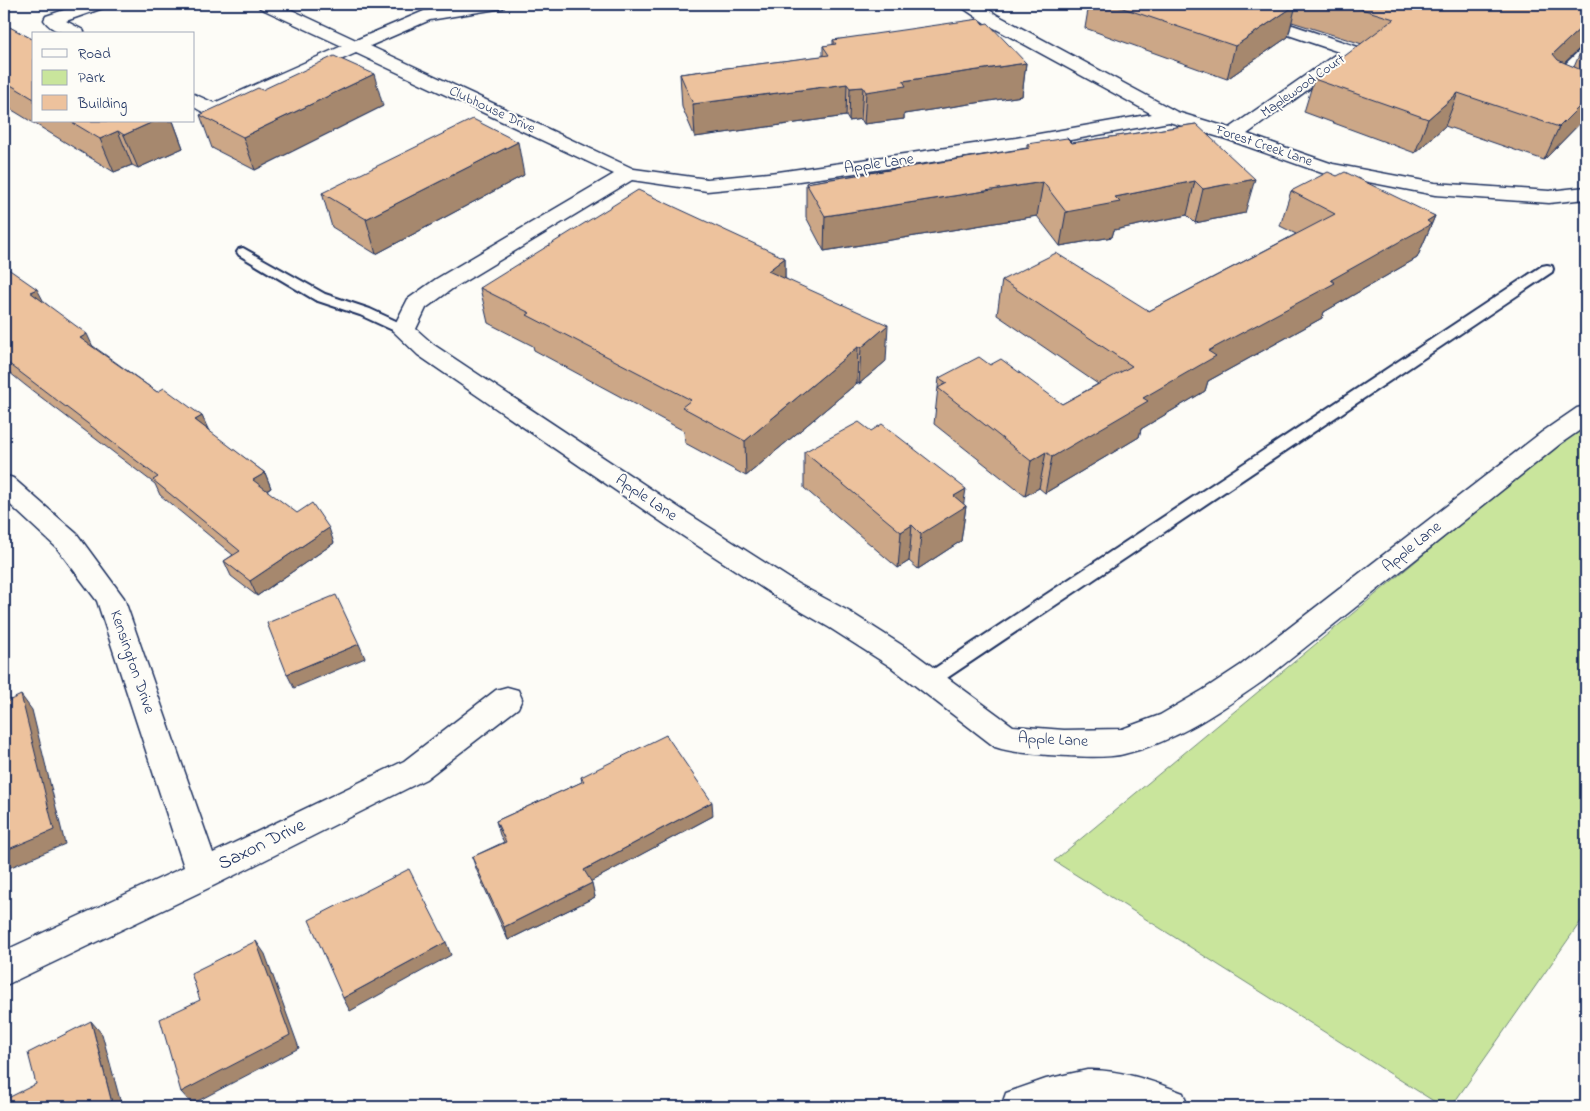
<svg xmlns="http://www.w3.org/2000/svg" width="1590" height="1111" viewBox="0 0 1590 1111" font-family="'Indie Flower',sans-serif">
<rect width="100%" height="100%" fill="#fdfcf7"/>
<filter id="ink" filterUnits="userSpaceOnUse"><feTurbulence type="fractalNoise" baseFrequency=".02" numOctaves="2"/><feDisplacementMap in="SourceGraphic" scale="10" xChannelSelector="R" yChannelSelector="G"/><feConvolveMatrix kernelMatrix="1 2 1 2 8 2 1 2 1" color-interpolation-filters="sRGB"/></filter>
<g filter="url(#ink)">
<path fill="#c9e59c" stroke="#728a7d" d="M1586 420V914L1451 1107H1443L1054 861Z"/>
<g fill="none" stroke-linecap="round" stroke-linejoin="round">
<defs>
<g id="lane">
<path d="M243 248 325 294 370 309 409 327 411 330 409 333H399L360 315 315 300 239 255 237 252 239 249Z"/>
<path d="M1547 265 1552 266 1553 269 1552 272 935 686 929 688 923 686 920 681 923 676 1542 266Z"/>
</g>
<g id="street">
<path d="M82 4H105L103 8 66 21 83 30 85 34C70 34 53 34 44 20L46 16Z"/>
<path d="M258 4H279L356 40 424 11 462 4H505L503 8 497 9 430 20 370 46 634 169 707 179 778 172 1016 138 1152 114 985 23 963 8 961 4H980L997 15 1177 112 1230 128 1339 52 1208 8 1206 4H1230L1358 47 1361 51 1247 134 1333 164 1435 183 1549 191 1586 187V199L1549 203 1435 195 1322 173 1226 139 1169 122 1016 150 778 184 707 191 632 180 452 289 426 308 416 329 434 345 684 511 798 584 850 612 911 651 1013 726 1064 730 1122 729 1160 715 1203 690 1241 665 1542 432 1577 408 1586 406V426L1560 444 1263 681C1220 711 1176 742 1124 754 1107 759 1066 756 1048 755 1030 753 1012 753 995 747L891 667 830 628 778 598 666 525 418 355 392 330 408 299 436 279 614 174 356 53 220 114C209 117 203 112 194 107V94L214 103 342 46 260 8Z"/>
<path d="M1586 49V63L1562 86 1586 96V109L1544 91 1541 87 1580 50Z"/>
<path d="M4 475 13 478 77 534 124 598 213 853 404 761 496 690 507 687 518 690 522 699 518 708 426 779 215 885 4 986V951L184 867 97 601 57 548 4 499Z"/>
<path d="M1087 1070C1119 1069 1153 1081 1183 1093L1188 1107H1001L1006 1093 1046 1079Z"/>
</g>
</defs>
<use href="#lane" stroke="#1b2f5e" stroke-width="4"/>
<use href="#street" stroke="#1b2f5e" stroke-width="3"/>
<use href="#lane" fill="#fdfcf7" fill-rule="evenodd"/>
<use href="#street" fill="#fdfcf7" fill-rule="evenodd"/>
</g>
<g fill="#cca787" stroke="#1b2f5e" fill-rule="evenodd">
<path d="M1089 4H1586V117L1544 160 1445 126 1415 153 1304 112 1314 79 1362 44 1292 22 1288 37 1227 79 1085 28ZM1586 47 1580 53 1574 67 1564 63 1579 49Z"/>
<path d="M4 20 7 26 34 40V121H173L183 148 138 168 132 165 114 172 4 105Z"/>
<path d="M983 24 1026 63 1022 96 904 114V119L864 124 861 119 849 121 846 116 695 137 682 107 680 74 823 56V46L833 45V40Z"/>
<path d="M383 106 255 170 212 148 200 115Z"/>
<path d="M1196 124 1245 213 1195 223 1187 215 1114 230 1112 237 1060 246 1037 216 824 251 806 217V183L1027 148V144L1072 143Z"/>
<path d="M524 175 376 254 332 227 322 193Z"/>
<path d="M1337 176 1435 216 1417 258 1324 312 1322 318 1208 381 1205 391 1141 429 1139 437 1045 493 1039 488 1025 496 934 424 939 378 990 365 1062 404 1098 384 997 315 1002 280 1149 311 1296 234 1280 226 1291 191Z"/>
<path d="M785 258V278L886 361 859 384 857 383 746 476 685 443 684 431 534 350 533 346 488 323 480 288Z"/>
<path d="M4 266 93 346 157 392 202 416 208 431 265 473 271 488 267 491 334 543 257 596 231 576 224 561 233 555 160 495 155 484 25 385 4 368Z"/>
<path d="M804 452 964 504 966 506 961 541 918 569 909 561 898 568 804 488Z"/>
<path d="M581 777 713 816 591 881 595 897 508 940 477 871 472 857 504 842 500 835 496 821 582 782Z"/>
</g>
<g fill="#a6886e" stroke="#1b2f5e">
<path d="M1296 5 1288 37 1227 79 1235 46Z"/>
<path d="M1586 23V47L1579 49 1539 87 1553 54Z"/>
<path d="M1026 63 1022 96 904 114V119L864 124 866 92 903 81Z"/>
<path d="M374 74 383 106 255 170 243 137Z"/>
<path d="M847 84 846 116 695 137 693 104Z"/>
<path d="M863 87 861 119 849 121 850 88Z"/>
<path d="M1458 93 1445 126 1415 153 1428 119Z"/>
<path d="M1586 100V117L1544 160 1559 127Z"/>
<path d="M155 121H173L183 148 138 168 124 135Z"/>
<path d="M118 131 132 165 114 172 100 139Z"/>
<path d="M518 142 524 175 376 254 366 219Z"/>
<path d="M1255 179 1245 213 1195 223 1203 189Z"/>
<path d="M1195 181 1187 215 1114 230 1112 237 1060 246 1066 212 1115 197Z"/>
<path d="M1043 182 1037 216 824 251 825 216Z"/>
<path d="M1435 216 1417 258 1324 312 1322 318 1208 381 1205 391 1141 429 1139 437 1045 493 1052 457 1143 398 1208 351 1331 280Z"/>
<path d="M785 258V293L768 271Z"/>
<path d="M37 289 45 304 30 292Z"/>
<path d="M888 325 886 361 859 384 861 348Z"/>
<path d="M87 334 94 349 80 338Z"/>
<path d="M858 347 857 383 746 476 745 441Z"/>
<path d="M202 416 209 431 195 420Z"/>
<path d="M1046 452 1039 488 1025 496 1031 461Z"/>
<path d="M265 473 271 488 259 495 253 480Z"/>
<path d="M966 489 963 508 966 506 961 541 918 569 921 534 954 496Z"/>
<path d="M912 525 909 561 898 568 901 532Z"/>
<path d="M329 528 334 543 257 596 250 581Z"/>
<path d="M4 635 9 653 4 655Z"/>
<path d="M359 644 365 658 294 688 287 674Z"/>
<path d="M21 695 32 710 65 844 4 870V851Z"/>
<path d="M712 802 713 816 588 883 584 870Z"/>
<path d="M592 883 595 897 508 940 504 927Z"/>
<path d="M256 941 265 954 299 1048 192 1104 181 1092Z"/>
<path d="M446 942 451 955 350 1011 343 998Z"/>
<path d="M91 1021 102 1034 122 1107H113Z"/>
</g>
<g fill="#edc29d" stroke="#1b2f5e">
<path d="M1111 4H1292L1296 5 1235 46Z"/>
<path d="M1345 4H1586V23L1553 54 1558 60 1586 72V100L1559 127 1458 93 1428 119 1314 79 1394 19Z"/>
<path d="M979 19 983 24 988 23 1026 63 903 81 906 86 866 92 863 87 850 88 847 84 693 104 680 74 829 55 823 46 836 44 833 40Z"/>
<path d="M4 24 34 40V99L4 81Z"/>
<path d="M1586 47V55L1580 53Z"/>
<path d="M334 56 374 74 243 137 200 115 258 88 262 90Z"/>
<path d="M473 119 518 142 366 219 322 193Z"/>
<path d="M70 121H155L124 135 118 131 100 139Z"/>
<path d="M1196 124 1255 179 1203 189 1195 181 1115 197 1120 202 1066 212 1043 182 825 216 806 183 1030 148 1027 144 1067 138 1072 143Z"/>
<path d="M1328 172 1337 176 1345 172 1435 216 1427 221 1431 224 1331 280 1335 283 1208 351 1216 356 1143 398 1148 401 1052 457 1046 452 1031 461 938 388 947 383 939 378 979 357 990 365 1001 359 1062 404 1132 366 1002 280 1056 253 1149 311 1335 214 1291 191Z"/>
<path d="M638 190 785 258 768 271 888 325 861 348 858 347 745 441 682 407 691 400 527 315 530 313 480 288Z"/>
<path d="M4 266 37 289 30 292 87 334 80 338 157 392 164 388 202 416 195 420 265 473 253 480 297 513 312 503 329 528 250 581 224 561 240 551 153 480 158 477 4 360Z"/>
<path d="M859 422 871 431 882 424 966 489 954 496 966 506 921 534 912 525 901 532 804 452Z"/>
<path d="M336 595 359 644 287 674 267 623Z"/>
<path d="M21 695 54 830 4 851V703Z"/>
<path d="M666 735 712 802 584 870 592 883 504 927 472 857 506 842 496 821 584 781 581 777Z"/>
<path d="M409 869 446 942 343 998 309 920Z"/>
<path d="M256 941 290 1035 181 1092 160 1019 200 1000 191 973Z"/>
<path d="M91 1021 113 1107H4V1100L36 1084 28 1053Z"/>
</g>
</g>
<g text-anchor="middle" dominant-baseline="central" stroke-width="4" stroke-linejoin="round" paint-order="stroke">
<g font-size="14" fill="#1b2f5e" stroke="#fdfcf7">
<text transform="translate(1303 86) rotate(-35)">Maplewood Court</text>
<text transform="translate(492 110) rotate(25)">Clubhouse Drive</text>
<text transform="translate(1264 146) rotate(19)">Forest Creek Lane</text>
</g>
<g font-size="16" fill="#1b2f5e" stroke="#fdfcf7">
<text transform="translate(879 164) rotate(-8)">Apple Lane</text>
<text transform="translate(646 498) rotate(34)">Apple Lane</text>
<text transform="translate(1412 547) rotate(-39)">Apple Lane</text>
<text transform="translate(132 662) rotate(71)">Kensington Drive</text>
<text transform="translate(1053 740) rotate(3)">Apple Lane</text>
</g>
<g font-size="19" fill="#1b2f5e" stroke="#fdfcf7">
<text transform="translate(262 845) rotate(-26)">Saxon Drive</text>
</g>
</g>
<rect width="1590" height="1111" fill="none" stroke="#fdfcf7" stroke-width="20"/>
<rect x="10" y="10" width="1570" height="1091" fill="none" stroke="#1b2f5e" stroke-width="2" filter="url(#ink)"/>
<rect x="32" y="32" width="162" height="90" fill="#fdfcf7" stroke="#a3aaba"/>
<rect x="42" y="49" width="25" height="8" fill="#fdfcf7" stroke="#a3aaba"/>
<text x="78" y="58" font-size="15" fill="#1b2f5e">Road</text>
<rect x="42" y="70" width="25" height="15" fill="#c9e59c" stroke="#a3aaba"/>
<text x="78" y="82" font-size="15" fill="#1b2f5e">Park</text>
<rect x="42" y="95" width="25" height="15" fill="#edc29d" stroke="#a3aaba"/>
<text x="78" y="108" font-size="15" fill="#1b2f5e">Building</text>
</svg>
